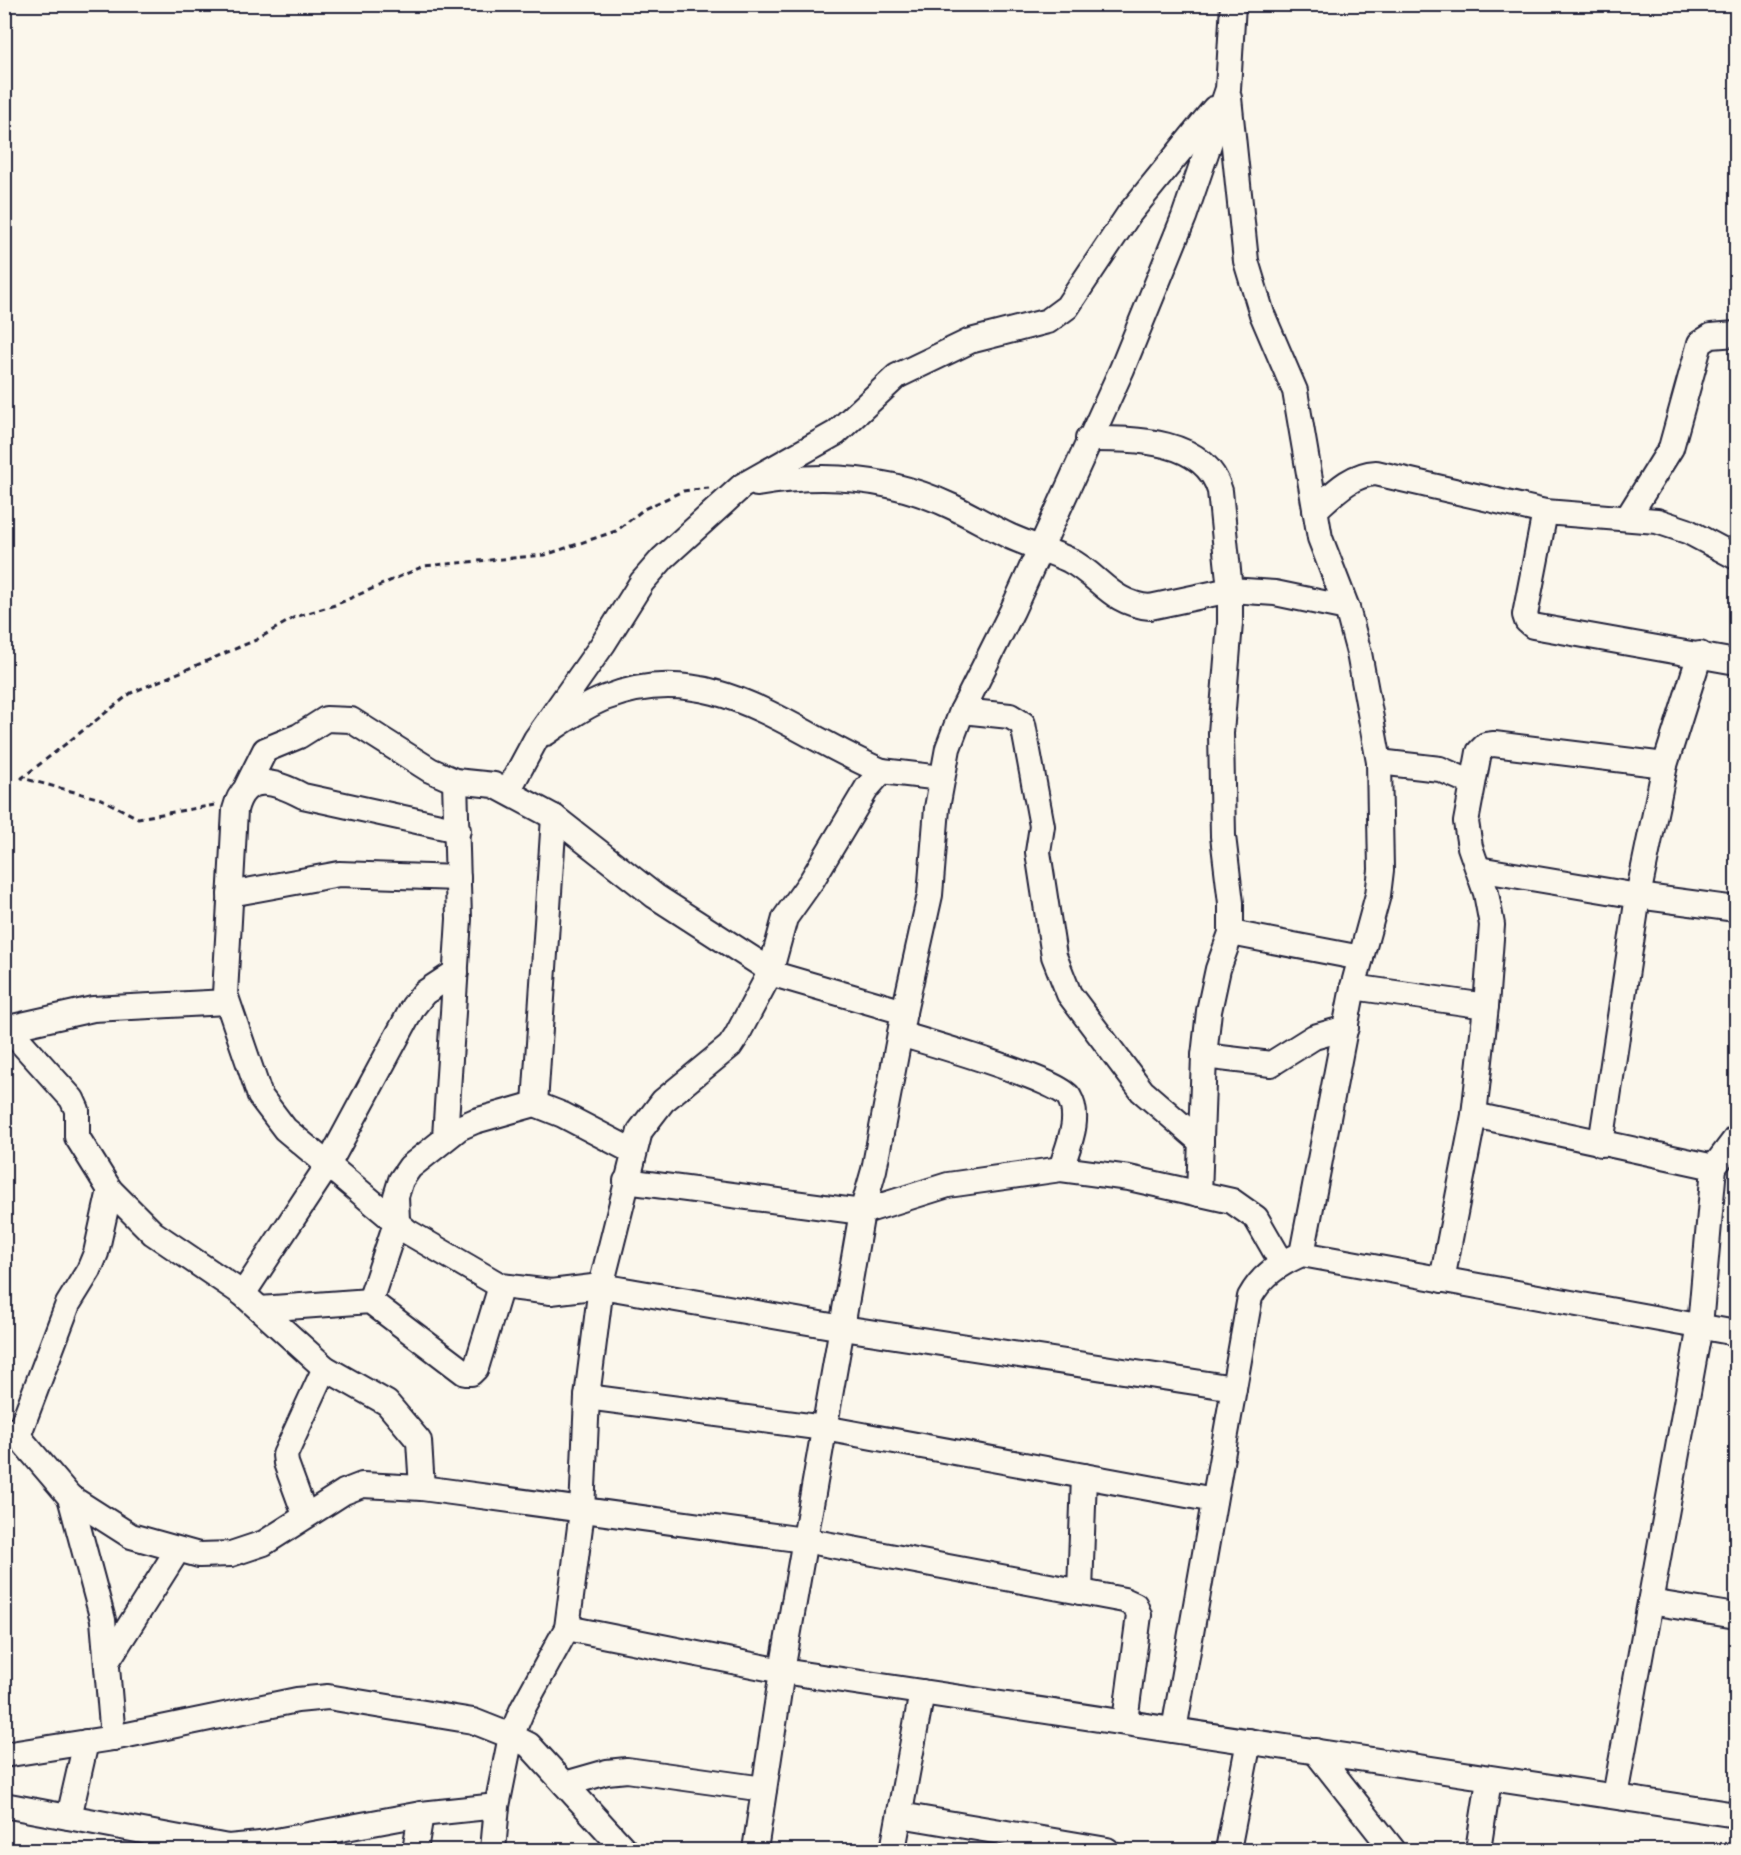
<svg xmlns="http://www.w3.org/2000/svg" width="1741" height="1855" viewBox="0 0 1741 1855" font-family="'Playpen Sans',sans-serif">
<rect width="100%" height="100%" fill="#fbf7ec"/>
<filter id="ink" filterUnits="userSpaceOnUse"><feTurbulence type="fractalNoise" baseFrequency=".0167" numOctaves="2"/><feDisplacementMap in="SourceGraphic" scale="12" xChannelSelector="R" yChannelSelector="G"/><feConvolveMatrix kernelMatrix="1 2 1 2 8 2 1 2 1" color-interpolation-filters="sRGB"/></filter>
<g filter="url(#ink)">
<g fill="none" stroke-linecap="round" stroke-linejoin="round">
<defs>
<g id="minor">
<path d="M1229 98 1246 261 1262 314 1295 391 1320 538 1347 608 1359 653 1379 762 1381 870 1378 895 1353 987 1302 1254"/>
<path d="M1088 439C1132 439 1205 438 1220 491L1230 590V623L1221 733 1223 836 1231 903V933L1218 969 1209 1011 1204 1056 1199 1194"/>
<path d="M757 484C824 472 890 477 953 507 972 516 990 527 1009 536 1029 545 1050 551 1069 560 1100 576 1111 604 1150 607L1230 590 1275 593 1347 608"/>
<path d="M1315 510C1333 494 1351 474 1376 473L1545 512 1657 521 1687 531 1736 557"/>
<path d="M1545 512 1525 615 1527 621 1533 626 1736 662"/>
<path d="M1628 517 1671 448 1700 343 1711 336 1736 334"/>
<path d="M962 711 1010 716 1023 724 1042 826 1038 852 1054 956 1069 994 1142 1091 1201 1142"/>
<path d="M546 733C564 721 584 706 605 698 712 656 789 732 882 771"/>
<path d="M1379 762 1440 769 1472 783"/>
<path d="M247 786 265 750 299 736 326 719 351 720 430 770 455 781 494 785 554 817 655 896 762 965 770 973 904 1012"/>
<path d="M508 791 536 739 603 644 642 582 663 558 742 486 836 433 897 376 970 341 1048 321 1067 307 1129 214 1214 109"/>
<path d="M458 830 303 796C275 781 245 771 235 810L225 994 260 1096 285 1129 408 1232 501 1286 551 1292 601 1286 843 1328 1234 1388"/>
<path d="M1478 869 1638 896 1736 909"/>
<path d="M230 894 339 874 458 878"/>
<path d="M1231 933 1361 958"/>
<path d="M1353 987 1486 1006"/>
<path d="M8 1028 72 1099 77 1110V1137L110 1190 153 1233 243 1294 325 1368 387 1403 419 1441 422 1488"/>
<path d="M4 1029 93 1009 227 1002"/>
<path d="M900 1034C927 1042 1059 1080 1069 1097 1082 1119 1067 1148 1061 1169"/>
<path d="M1204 1056 1271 1064 1314 1037 1346 1028"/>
<path d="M535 1104 554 817"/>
<path d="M1474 1115 1714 1167 1700 1326 1615 1796"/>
<path d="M445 1137 459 919 455 781"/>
<path d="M1601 1144 1638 896 1665 765 1700 654"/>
<path d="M1714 1167 1736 1138"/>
<path d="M626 1181 862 1212 948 1185 1061 1169 1129 1178 1232 1201 1256 1218 1282 1263"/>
<path d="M1442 1280 1474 1115 1486 1006 1492 925 1486 893 1470 847 1466 822 1479 752 1486 745 1494 744 1665 765"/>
<path d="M243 1294 328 1165 413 1007 424 993 456 972"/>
<path d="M370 1301 397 1220 396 1196 401 1180 410 1167 459 1128 475 1121 535 1104 563 1115 634 1152"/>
<path d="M260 1309 370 1301 465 1373H471L476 1368 501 1286"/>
<path d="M587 1397 824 1428 1214 1500"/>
<path d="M4 1429 18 1436 70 1497 131 1536 199 1555 231 1554 264 1543 344 1492 362 1485 422 1488 804 1540 1124 1600 1135 1605 1139 1615 1125 1721"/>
<path d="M18 1436 68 1304 89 1270 96 1253 110 1190"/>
<path d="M70 1497 103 1620 113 1738"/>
<path d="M305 1515 286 1463 285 1455 325 1368"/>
<path d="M1080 1592 1084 1476"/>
<path d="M1650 1602 1736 1616"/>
<path d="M567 1628 782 1671 1736 1815"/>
<path d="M108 1660 177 1551"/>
<path d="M1174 1730 1250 1297C1262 1275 1279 1264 1302 1254L1736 1333"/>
<path d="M1315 1751 1393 1850"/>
<path d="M4 1755 113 1738 297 1700 328 1697 473 1721 511 1736 529 1745 625 1850"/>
<path d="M565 1784 607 1772 627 1770 764 1789"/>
<path d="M4 1805 228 1847 260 1844 421 1814 497 1806"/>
<path d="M900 1815 1107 1850"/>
<path d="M69 1817 86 1742"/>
<path d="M415 1850 421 1814"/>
<path d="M493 1850 497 1806 511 1736 523 1708 567 1628 582 1511 587 1397 601 1286 640 1131 663 1101 730 1046 736 1037 770 973 785 918 812 880 867 788 882 771 941 778"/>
<path d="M755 1850 782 1671 862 1212 874 1170 904 1012 930 895 937 808 948 748 962 711 1012 611 1122 369 1184 217 1228 89 1233 4"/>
<path d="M893 1850 922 1692"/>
<path d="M1228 1850 1249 1741"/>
<path d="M1478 1850 1489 1780"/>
</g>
</defs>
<use href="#minor" stroke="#22223b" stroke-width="28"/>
<path stroke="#22223b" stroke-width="3" stroke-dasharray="6 4.5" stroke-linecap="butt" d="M215 805 138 818 101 799 22 778 131 693 256 640 295 617 335 605 424 566 545 555 616 531 644 509 683 491 709 488"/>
<use href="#minor" stroke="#fbf7ec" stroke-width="24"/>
</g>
</g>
<rect width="1741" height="1855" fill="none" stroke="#fbf7ec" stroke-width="24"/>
<rect x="12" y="12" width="1717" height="1831" fill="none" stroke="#22223b" stroke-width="2" filter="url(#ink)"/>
</svg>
